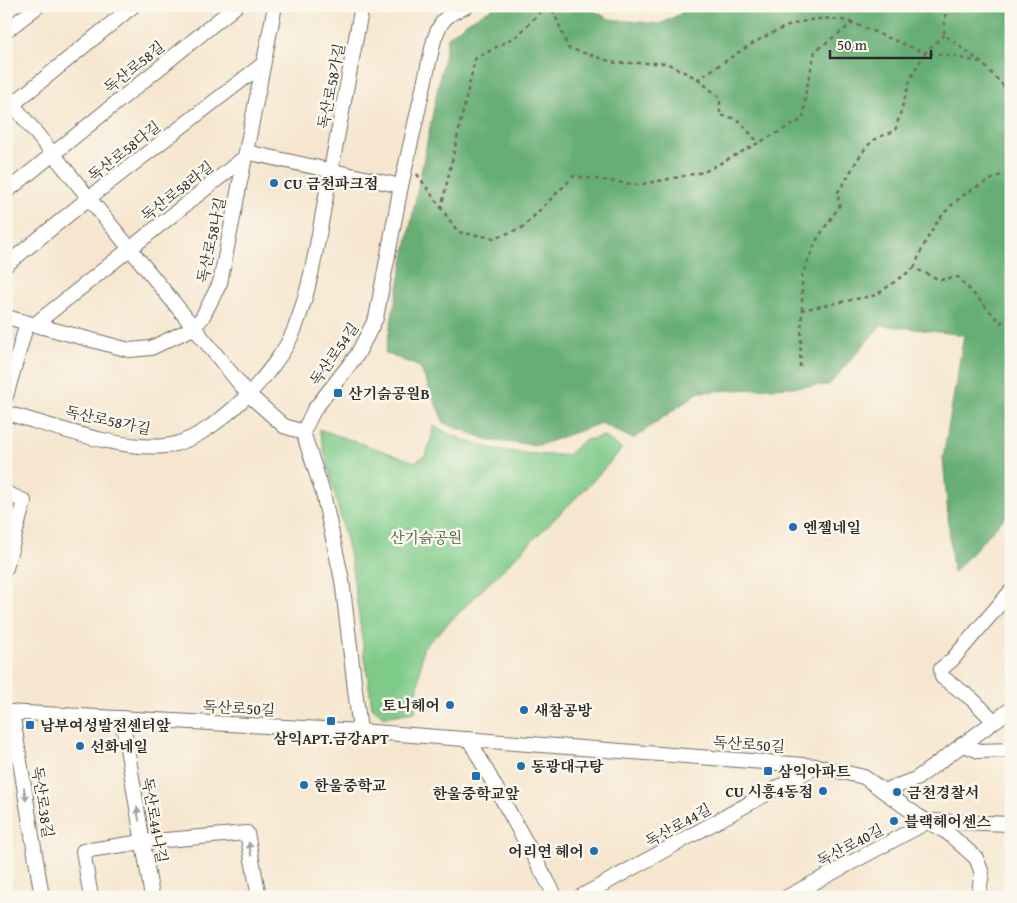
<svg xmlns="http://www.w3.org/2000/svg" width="1017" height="903" viewBox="0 0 1017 903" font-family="'Gentium Book Plus','Noto Serif KR',serif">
<rect width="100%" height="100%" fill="#fbf7ec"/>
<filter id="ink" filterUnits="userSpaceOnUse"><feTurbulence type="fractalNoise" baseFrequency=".02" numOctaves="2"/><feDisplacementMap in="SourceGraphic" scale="10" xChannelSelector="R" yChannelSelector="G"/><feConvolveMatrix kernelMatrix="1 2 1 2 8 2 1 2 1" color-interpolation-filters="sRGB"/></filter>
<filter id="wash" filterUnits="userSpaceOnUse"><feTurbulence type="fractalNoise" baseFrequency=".0096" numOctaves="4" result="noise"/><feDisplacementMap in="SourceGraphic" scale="20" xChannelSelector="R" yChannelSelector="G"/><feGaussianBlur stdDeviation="1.12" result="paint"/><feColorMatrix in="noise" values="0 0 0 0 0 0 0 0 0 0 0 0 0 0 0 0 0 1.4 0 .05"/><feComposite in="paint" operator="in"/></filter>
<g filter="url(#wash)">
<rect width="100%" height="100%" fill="#f6e6cf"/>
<path fill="#7eca89" stroke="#547a5a" d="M433 425C473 450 522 455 568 455L582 441 604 436 622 449 591 483 423 648 415 712 384 717 372 707 351 561 319 429 415 462 426 455 432 436Z"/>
<path fill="#66ae75" stroke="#486c50" d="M497 6H585L609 19 660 24 680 14 686 6H1011V511L953 573 943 458 964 335 881 325 829 385 699 392 633 439 601 423 540 445 491 441 444 423 420 367 385 353 448 37 469 21Z"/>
</g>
<g filter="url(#ink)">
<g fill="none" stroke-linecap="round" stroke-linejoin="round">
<defs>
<g id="minor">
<path d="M6 31 38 6"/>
<path d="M6 96 248 394 284 426 303 432"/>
<path d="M7 109 133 6"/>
<path d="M246 152 401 186"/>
<path d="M6 192 236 6"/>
<path d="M6 265 89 198 263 64"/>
<path d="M6 317 129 350 151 348 193 328 202 318 220 283 275 6"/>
<path d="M34 325 244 158"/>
<path d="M6 396 27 323"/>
<path d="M6 413C51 425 119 451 165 446 211 442 279 370 295 328 311 287 318 239 326 196 338 133 350 69 362 6"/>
<path d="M6 493 24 501 6 568"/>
<path d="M6 712 360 731 817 766 864 777 918 816 948 833 976 858 982 873 978 897"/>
<path d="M12 712 42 897"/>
<path d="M122 718 152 897"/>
<path d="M994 721 972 699 942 677 941 669 952 660 1011 591"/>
<path d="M360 731 342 580 323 493 303 432 314 410 357 355 376 318 401 186 434 40C441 19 447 14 467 6"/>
<path d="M469 739 556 897"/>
<path d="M962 744 979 751 1011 750"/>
<path d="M883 791 916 779 1011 709"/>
<path d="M91 897 83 851 142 842 247 833 259 897"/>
<path d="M580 897 817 766"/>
<path d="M787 897 929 821 1011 824"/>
</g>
</defs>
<use href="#minor" stroke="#726c64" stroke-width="16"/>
<g stroke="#726c64" stroke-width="2.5" stroke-dasharray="4 4" stroke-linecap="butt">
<path d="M946 6 944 35 982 63 1011 94"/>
<path d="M698 79 720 98V115L737 119 759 143"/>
<path d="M417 174 458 232 494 238 522 228 574 176 638 185 704 172 803 119 806 91 815 51 853 23 925 53 944 35"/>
<path d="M441 209 475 59 518 35 543 9 554 12 568 48 616 63H666L698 79C743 51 797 4 853 23"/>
<path d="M914 268C936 213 955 193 1011 171"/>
<path d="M802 310V275L816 241 840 205 837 193C850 177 857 154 873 141 879 136 888 134 895 131L911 77 925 53 949 55 982 63"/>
<path d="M800 367 802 310 876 295 914 268 940 280 958 277 1001 323 1011 312"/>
</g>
<use href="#minor" stroke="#fff" stroke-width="14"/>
</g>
<defs><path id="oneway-solid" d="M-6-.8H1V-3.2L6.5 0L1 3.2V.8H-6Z" transform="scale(1.25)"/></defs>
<g fill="#a0a0a0">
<use href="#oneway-solid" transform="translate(25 794) rotate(81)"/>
<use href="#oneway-solid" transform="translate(138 814) rotate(-99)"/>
<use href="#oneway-solid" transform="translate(250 849) rotate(-100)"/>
</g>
</g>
<g fill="#1f6fb2" stroke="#fbf7ec" stroke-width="2">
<circle cx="274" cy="183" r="5"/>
<rect x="333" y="388" width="10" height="10" rx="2.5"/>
<circle cx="793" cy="527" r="5"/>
<circle cx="450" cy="705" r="5"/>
<circle cx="524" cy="710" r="5"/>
<rect x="326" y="716" width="10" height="10" rx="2.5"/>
<rect x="25" y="720" width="10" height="10" rx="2.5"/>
<circle cx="80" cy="746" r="5"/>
<circle cx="521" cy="766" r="5"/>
<rect x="763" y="766" width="10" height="10" rx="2.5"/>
<rect x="471" y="771" width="10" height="10" rx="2.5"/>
<circle cx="304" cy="785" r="5"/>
<circle cx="823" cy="791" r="5"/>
<circle cx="897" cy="792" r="5"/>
<circle cx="894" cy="821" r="5"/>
<circle cx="594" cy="851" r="5"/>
</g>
<g text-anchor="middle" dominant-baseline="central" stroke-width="5" stroke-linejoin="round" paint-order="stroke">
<g font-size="15" fill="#2b2b2b" stroke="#fbf7ec">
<text transform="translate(134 67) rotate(-39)">독산로58길</text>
<text transform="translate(331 86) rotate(-79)">독산로58가길</text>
<text transform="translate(124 151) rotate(-38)">독산로58다길</text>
<text transform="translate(177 191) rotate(-38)">독산로58라길</text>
<text transform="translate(211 240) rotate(-78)">독산로58나길</text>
<text transform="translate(334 354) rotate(-55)">독산로54길</text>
<text transform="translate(108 420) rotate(12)">독산로58가길</text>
<text transform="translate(239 708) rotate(3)">독산로50길</text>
<text transform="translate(749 744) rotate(4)">독산로50길</text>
<text transform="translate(43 802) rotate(81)">독산로38길</text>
<text transform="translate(155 820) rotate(80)">독산로44나길</text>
<text transform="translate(678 825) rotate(-29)">독산로44길</text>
<text transform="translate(850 845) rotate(-28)">독산로40길</text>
</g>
<g font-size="15" font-weight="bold" fill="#2b2b2b" stroke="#fbf7ec" text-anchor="start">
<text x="284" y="183">CU 금천파크점</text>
<text x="348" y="393">산기슭공원B</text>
<text x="803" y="527">엔젤네일</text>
<text x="440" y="705" text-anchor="end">토니헤어</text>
<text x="534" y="710">새참공방</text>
<text x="40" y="725">남부여성발전센터앞</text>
<text x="331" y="738" text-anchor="middle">삼익APT.금강APT</text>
<text x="90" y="746">선화네일</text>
<text x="531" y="766">동광대구탕</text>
<text x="778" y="771">삼익아파트</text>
<text x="314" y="785">한울중학교</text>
<text x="813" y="791" text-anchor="end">CU 시흥4동점</text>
<text x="907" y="792">금천경찰서</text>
<text x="476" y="793" text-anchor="middle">한울중학교앞</text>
<text x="904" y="821">블랙헤어센스</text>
<text x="584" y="851" text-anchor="end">어리연 헤어</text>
</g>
<g font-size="15" fill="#445b47" stroke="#fbf7ec">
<text x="426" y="537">산기슭공원</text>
</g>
</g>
<rect width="1017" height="903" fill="none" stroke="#fbf7ec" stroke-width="25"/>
<path d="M830 50v8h101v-8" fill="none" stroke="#2b2b2b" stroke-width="2.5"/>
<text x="837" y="50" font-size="15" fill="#2b2b2b" stroke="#fbf7ec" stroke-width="4" paint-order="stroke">50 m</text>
</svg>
